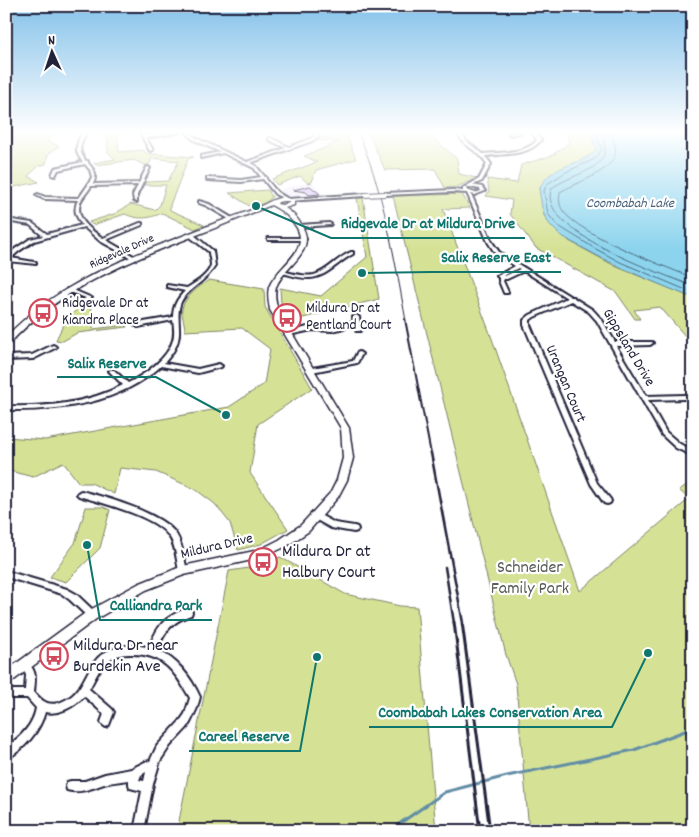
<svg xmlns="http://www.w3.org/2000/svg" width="699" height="837" viewBox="0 0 699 837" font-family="Dekko,sans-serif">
<rect width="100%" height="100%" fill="#fff"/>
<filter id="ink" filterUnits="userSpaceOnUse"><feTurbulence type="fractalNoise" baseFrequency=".02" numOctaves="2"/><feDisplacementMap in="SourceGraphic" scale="10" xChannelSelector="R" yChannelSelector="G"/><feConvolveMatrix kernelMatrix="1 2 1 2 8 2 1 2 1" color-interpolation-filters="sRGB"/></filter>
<g filter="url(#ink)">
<path fill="#f5effe" d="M312 182 324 196 290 197 285 195 280 189Z"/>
<g fill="#d5e295" stroke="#7c8268">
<path d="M6 132H60L55 133 47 141 59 146 48 154 46 164 39 166 28 176 39 182 14 187 6 193Z"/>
<path d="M107 132H117L119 152 143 150 146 153 152 154 194 157 188 159 170 205V210L204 225 195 229 162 213C149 219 138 220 125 214L93 225 89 222 114 214 131 204 155 210 160 205 166 185H144L146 182 168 181 179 161 152 158 149 165H144L134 160 96 165 94 163 115 159 108 152Z"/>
<path d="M340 132H345L356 159 316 170 312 182 308 183 300 176 277 185 272 179 317 162 304 156 339 142 317 140 320 137H342Z"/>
<path d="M368 132H434V139L457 159 459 174 476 178 457 187 445 188 435 169 385 170Z"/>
<path d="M564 132H590L591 138 597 149 592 155 553 174 539 189 544 216 569 241 617 267 693 298V345L660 307 634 310 640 319H635L616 292 536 248 510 214 512 200 486 196 489 191 487 179 517 183 521 165 551 156 569 143 567 134Z"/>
<path d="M268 190 272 197 265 203 251 207 229 193Z"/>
<path d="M462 194 470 208 443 209 491 336 580 591 689 499 679 490 693 481V831H529L516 684 506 655 393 196Z"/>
<path d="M357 198H363L379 299 291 321 281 304 280 288 321 296 367 257Z"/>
<path d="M209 280 264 289 265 307 312 388 258 424 250 473 288 529 261 544 238 550 230 523 215 504 195 489 156 472 120 468 114 494 91 483H79L63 462 33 477 6 470V437L45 440 229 407 264 384 270 349 242 328 185 331C185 325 183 320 182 314 180 299 199 287 209 280Z"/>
<path d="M89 304 94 316 93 329 126 325 127 327 77 333 63 341 56 340C62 326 73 307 89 304Z"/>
<path d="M86 507H103L110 510 100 548 66 582 50 577 75 543Z"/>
<path d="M280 557 345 594 400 606 417 607 436 831H177L229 571 249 568Z"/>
</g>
<path fill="#8cd4ed" stroke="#628da6" d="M590 132H693V298C656 283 619 268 585 249 574 243 561 237 553 228 545 220 542 211 541 201 540 194 538 189 543 182 555 164 584 165 597 149L591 138Z"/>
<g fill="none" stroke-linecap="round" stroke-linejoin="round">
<g stroke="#4c6982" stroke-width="1">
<path d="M595 132 602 149 595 159 566 172 547 184 544 191 548 214 557 225 594 248 620 262 693 293"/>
<path d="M601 132C618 171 577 170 552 188 533 230 665 275 693 286"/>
<path d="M610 132C613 139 617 147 615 155 610 173 575 183 560 192 559 199 559 205 563 211 580 235 664 266 693 278"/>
</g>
<path stroke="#628da6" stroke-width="1" d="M6 144 29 132"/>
<path stroke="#628da6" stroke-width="3" d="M389 831 445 792 507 776 634 750 693 728"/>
</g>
<path fill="#decafb" stroke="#22223b" d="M310 186 320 194 309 195 306 192 293 190Z"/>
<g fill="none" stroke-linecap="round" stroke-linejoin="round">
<defs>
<g id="street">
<path d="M82 132H86C80 145 77 150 86 161H88V163C94 170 98 174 93 184L139 183 147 167 150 168 137 195V202L134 201 133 195 138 185 91 186C88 192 82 197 80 203 75 219 92 231 103 238L140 223H142V225L106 240 137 258 133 259 100 241 84 227 34 241 19 251 11 258 34 262H36V264L8 261H6V257L15 249 30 239 43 236 30 225 6 221V219L32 223 47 234 82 225C76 216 73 210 78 200L44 199 36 195 38 194 45 197 79 198 88 185 92 177 90 170 85 164 58 170 55 176 52 175 55 168 83 162C73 150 77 145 82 132Z"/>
<path d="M140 132H143L145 136 172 132H182L146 138 153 150 151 151 149 150Z"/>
<path d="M186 132H189L196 138 247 162 286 148 269 140V138H271L289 147 310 139 315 136 314 132H318L319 136 312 141 250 163 256 166 265 177H266V179L277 192 288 199 365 194 367 195 365 196 288 201 275 194 263 179 241 182 207 180V178H208L241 180 261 177 254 168 223 153 201 158V156L220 152 194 140Z"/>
<path d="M457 132H461L466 141 483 154C500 152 527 154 537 140L532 132H535L541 140C529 156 503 154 485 156L491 164 482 181 473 185 482 187 485 191 475 195 471 194 492 242 499 252 571 297H574V298L593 310 602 320 615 342H652L653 343 650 345 616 346 646 396 685 395 688 397 685 399 648 400 666 432 680 444 693 451V456L676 448 662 435 597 321 589 312 571 301 534 317 530 320V325L597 483 610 499 611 501 610 503 607 504 604 503 591 484 524 325V320L530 315 567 298 524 271 507 279H504L503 281 508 292V293H504L499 281V278L497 276 515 266 495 253 488 242 467 193 453 192 385 195 383 194 385 193 453 190 463 191V188L479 179 487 164C480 151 463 147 457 132ZM470 187 480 189 481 191 475 193 467 190 466 189ZM518 268 520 269 505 276H503Z"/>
<path d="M515 132H523L510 135 508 134Z"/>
<path d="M199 201 209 204 232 218 229 219 207 206 199 203Z"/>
<path d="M329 223 331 224 330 225 300 227 298 226 300 225Z"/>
<path d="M189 234H193L213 251 215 266C206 282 188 288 181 302 177 311 179 320 179 329 180 343 173 353 164 363L198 369 219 364 222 366 221 367 198 373 161 366C119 404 60 411 6 410V406C47 407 86 404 123 385L109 371 110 370H114L128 383C144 375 168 359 173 340 175 333 174 327 173 320L138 327 135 325 138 323 173 317C173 306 177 299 185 291L167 287V285L187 288C195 283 209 275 211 265 211 261 209 256 209 252L189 236Z"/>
<path d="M268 238H304L306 239 304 240H268Z"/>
<path d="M351 252H353V254C339 261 327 277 310 278 301 279 291 275 282 273L280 272 282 271C292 273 303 277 314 275 327 272 338 257 351 252Z"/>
<path d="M67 289H71L92 298 82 304 59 296V295L61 294 82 300 86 298 67 291Z"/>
<path d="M356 315 359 317 361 330 360 331H356L355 325 332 331 312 330 289 335 286 333 287 332 312 326 332 327 354 322 353 317Z"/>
<path d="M53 345 55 346 56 347 55 348 33 359 6 360V356L32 355Z"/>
<path d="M359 352 362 354 357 363 312 372 309 370 312 368 353 361 357 353Z"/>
<path d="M81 491C105 497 162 513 176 534 183 545 184 559 187 571L186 573 183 574 180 573C176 562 177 547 169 536 155 516 102 503 79 496L77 494 79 492Z"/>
<path d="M316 513 335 523 354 526 357 527 358 529 357 531 354 532 331 528 313 518 312 516 313 514Z"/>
<path d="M6 571 67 589 76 594 95 612 96 615 95 618 92 619 89 618 70 600 62 594 6 577Z"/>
<path d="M188 608 191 609 192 612 191 615C171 622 165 631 157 650 177 659 191 677 200 697L197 708 191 721 187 728 170 746 160 761 153 784 144 831H134L142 791 130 788 129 784V780C121 781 112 782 104 784 92 788 80 794 67 790L66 786 67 782 71 781H85L105 774 131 769 145 762 150 761 157 746 180 721 185 714 190 698C176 673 163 653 131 654 124 654 115 655 109 660 99 667 95 679 89 689L112 709 114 712 109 725 106 727 103 725 101 722 104 714 84 696C74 707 60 715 45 712 40 731 24 750 6 759V748C20 737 33 726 36 708L27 698H6V690H25L26 675 21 666 22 663 25 662C38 669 35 680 34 692 42 701 48 707 61 702 86 693 84 666 104 653 116 645 135 645 149 647 159 624 164 617 188 608ZM146 772 144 781 139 780 141 775Z"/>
</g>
<path id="secondary" d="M283 197 294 200V205L285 208C293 213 299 220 303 228 316 253 283 267 276 287 274 295 276 303 278 310L349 428 353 458 347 480 338 497 309 531 287 546 261 558 184 575 146 590 96 619 10 683 6 685V671L88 611 138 584 183 566 259 550 279 540 301 525 331 492 337 480 343 458 341 428 270 310C269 302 267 295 269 287 277 266 310 252 297 228 291 217 281 210 271 205 238 219 205 232 171 245 109 270 55 294 9 344H6V337C61 279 140 253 213 224 232 217 255 210 273 200ZM283 201H289V203L282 205 277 204 278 202Z"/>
</defs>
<use href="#street" stroke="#22223b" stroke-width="4"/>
<use href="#secondary" stroke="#22223b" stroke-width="3"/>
<use href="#street" fill="#fff" fill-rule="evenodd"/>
<use href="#secondary" fill="#fff" fill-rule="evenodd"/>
<path stroke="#22223b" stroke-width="1" d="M358 132C384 192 394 256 406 321"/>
<path stroke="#22223b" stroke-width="2" d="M405 319 431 454"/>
<g stroke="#22223b" stroke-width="2.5">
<path d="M431 453 463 623"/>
<path d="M445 567 454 623"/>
</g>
<g stroke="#22223b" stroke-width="3">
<path d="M454 622 480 831"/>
<path d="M462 622 490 831"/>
</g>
<defs>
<path id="street-bridge" d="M365 195 385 194"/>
</defs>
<use href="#street-bridge" stroke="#22223b" stroke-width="6" stroke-linecap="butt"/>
<use href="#street-bridge" stroke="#fff" stroke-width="4"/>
</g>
</g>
<linearGradient id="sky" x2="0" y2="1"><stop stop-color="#83c1ea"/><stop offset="0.53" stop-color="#fff"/><stop offset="1" stop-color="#fff" stop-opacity="0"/></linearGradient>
<rect width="699" height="249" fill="url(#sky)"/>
<defs>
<symbol id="bus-ring" viewBox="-11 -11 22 22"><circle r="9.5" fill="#fff" stroke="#d1495b" stroke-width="1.5"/><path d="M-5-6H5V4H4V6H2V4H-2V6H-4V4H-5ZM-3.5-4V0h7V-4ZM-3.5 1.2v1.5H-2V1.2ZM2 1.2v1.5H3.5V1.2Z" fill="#d1495b"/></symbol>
</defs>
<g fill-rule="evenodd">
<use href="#bus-ring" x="27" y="297" width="32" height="32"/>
<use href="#bus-ring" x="271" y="302" width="32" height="32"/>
<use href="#bus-ring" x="247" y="546" width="32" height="32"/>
<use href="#bus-ring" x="38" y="640" width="32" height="32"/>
</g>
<g text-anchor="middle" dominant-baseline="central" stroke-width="4.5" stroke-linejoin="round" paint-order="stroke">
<g font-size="12" fill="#22223b" stroke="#fff">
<text transform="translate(122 252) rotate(-24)">Ridgevale Drive</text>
</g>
<g font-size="14" font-style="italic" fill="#476079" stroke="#fff">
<text x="630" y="204">Coombabah Lake</text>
</g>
<g font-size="15" fill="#22223b" stroke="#fff" text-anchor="start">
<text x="62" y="304">Ridgevale Dr at<tspan x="62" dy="17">Kiandra Place</tspan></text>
<text x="306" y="309">Mildura Dr at<tspan x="306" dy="17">Pentland Court</tspan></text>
</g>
<g font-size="15" fill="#22223b" stroke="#fff">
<text transform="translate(628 348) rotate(59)">Gippsland Drive</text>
<text transform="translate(565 384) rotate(67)">Urangan Court</text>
<text transform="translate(217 547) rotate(-13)">Mildura Drive</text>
</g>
<g font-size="18" fill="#22223b" stroke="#fff" text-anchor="start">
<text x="282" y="552">Mildura Dr at<tspan x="282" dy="21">Halbury Court</tspan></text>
<text x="73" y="646">Mildura Dr near<tspan x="73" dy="21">Burdekin Ave</tspan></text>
</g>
<g font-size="18" fill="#585c56" stroke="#fff">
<text x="530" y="568">Schneider<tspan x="530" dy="21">Family Park</tspan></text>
</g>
</g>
<path fill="none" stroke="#0f766e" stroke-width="2" d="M256 206L331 238H525M362 273L431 272H561M226 415L156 377H57M87 545L100 620H212M648 653L612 727H369M317 657L300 751H189"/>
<g fill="#0f766e" stroke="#fff" stroke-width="2">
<circle cx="256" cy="206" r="5"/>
<circle cx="362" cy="273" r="5"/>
<circle cx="226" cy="415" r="5"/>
<circle cx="87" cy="545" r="5"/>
<circle cx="648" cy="653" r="5"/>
<circle cx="317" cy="657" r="5"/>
</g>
<g font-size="16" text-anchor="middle" font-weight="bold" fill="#0f766e" stroke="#fff" stroke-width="4.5" stroke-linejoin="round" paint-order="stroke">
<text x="428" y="228">Ridgevale Dr at Mildura Drive</text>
<text x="496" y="262">Salix Reserve East</text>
<text x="107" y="368">Salix Reserve</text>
<text x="156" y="610">Calliandra Park</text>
<text x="490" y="717">Coombabah Lakes Conservation Area</text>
<text x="244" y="741">Careel Reserve</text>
</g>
<rect width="699" height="837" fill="none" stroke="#fff" stroke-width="25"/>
<rect x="12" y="12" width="674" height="812" fill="none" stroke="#22223b" stroke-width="2" filter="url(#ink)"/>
<g transform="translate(52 52) rotate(357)" stroke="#ffffff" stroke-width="4" paint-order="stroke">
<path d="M0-4L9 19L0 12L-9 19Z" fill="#22223b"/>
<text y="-8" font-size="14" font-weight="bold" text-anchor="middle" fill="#22223b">N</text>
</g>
</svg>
